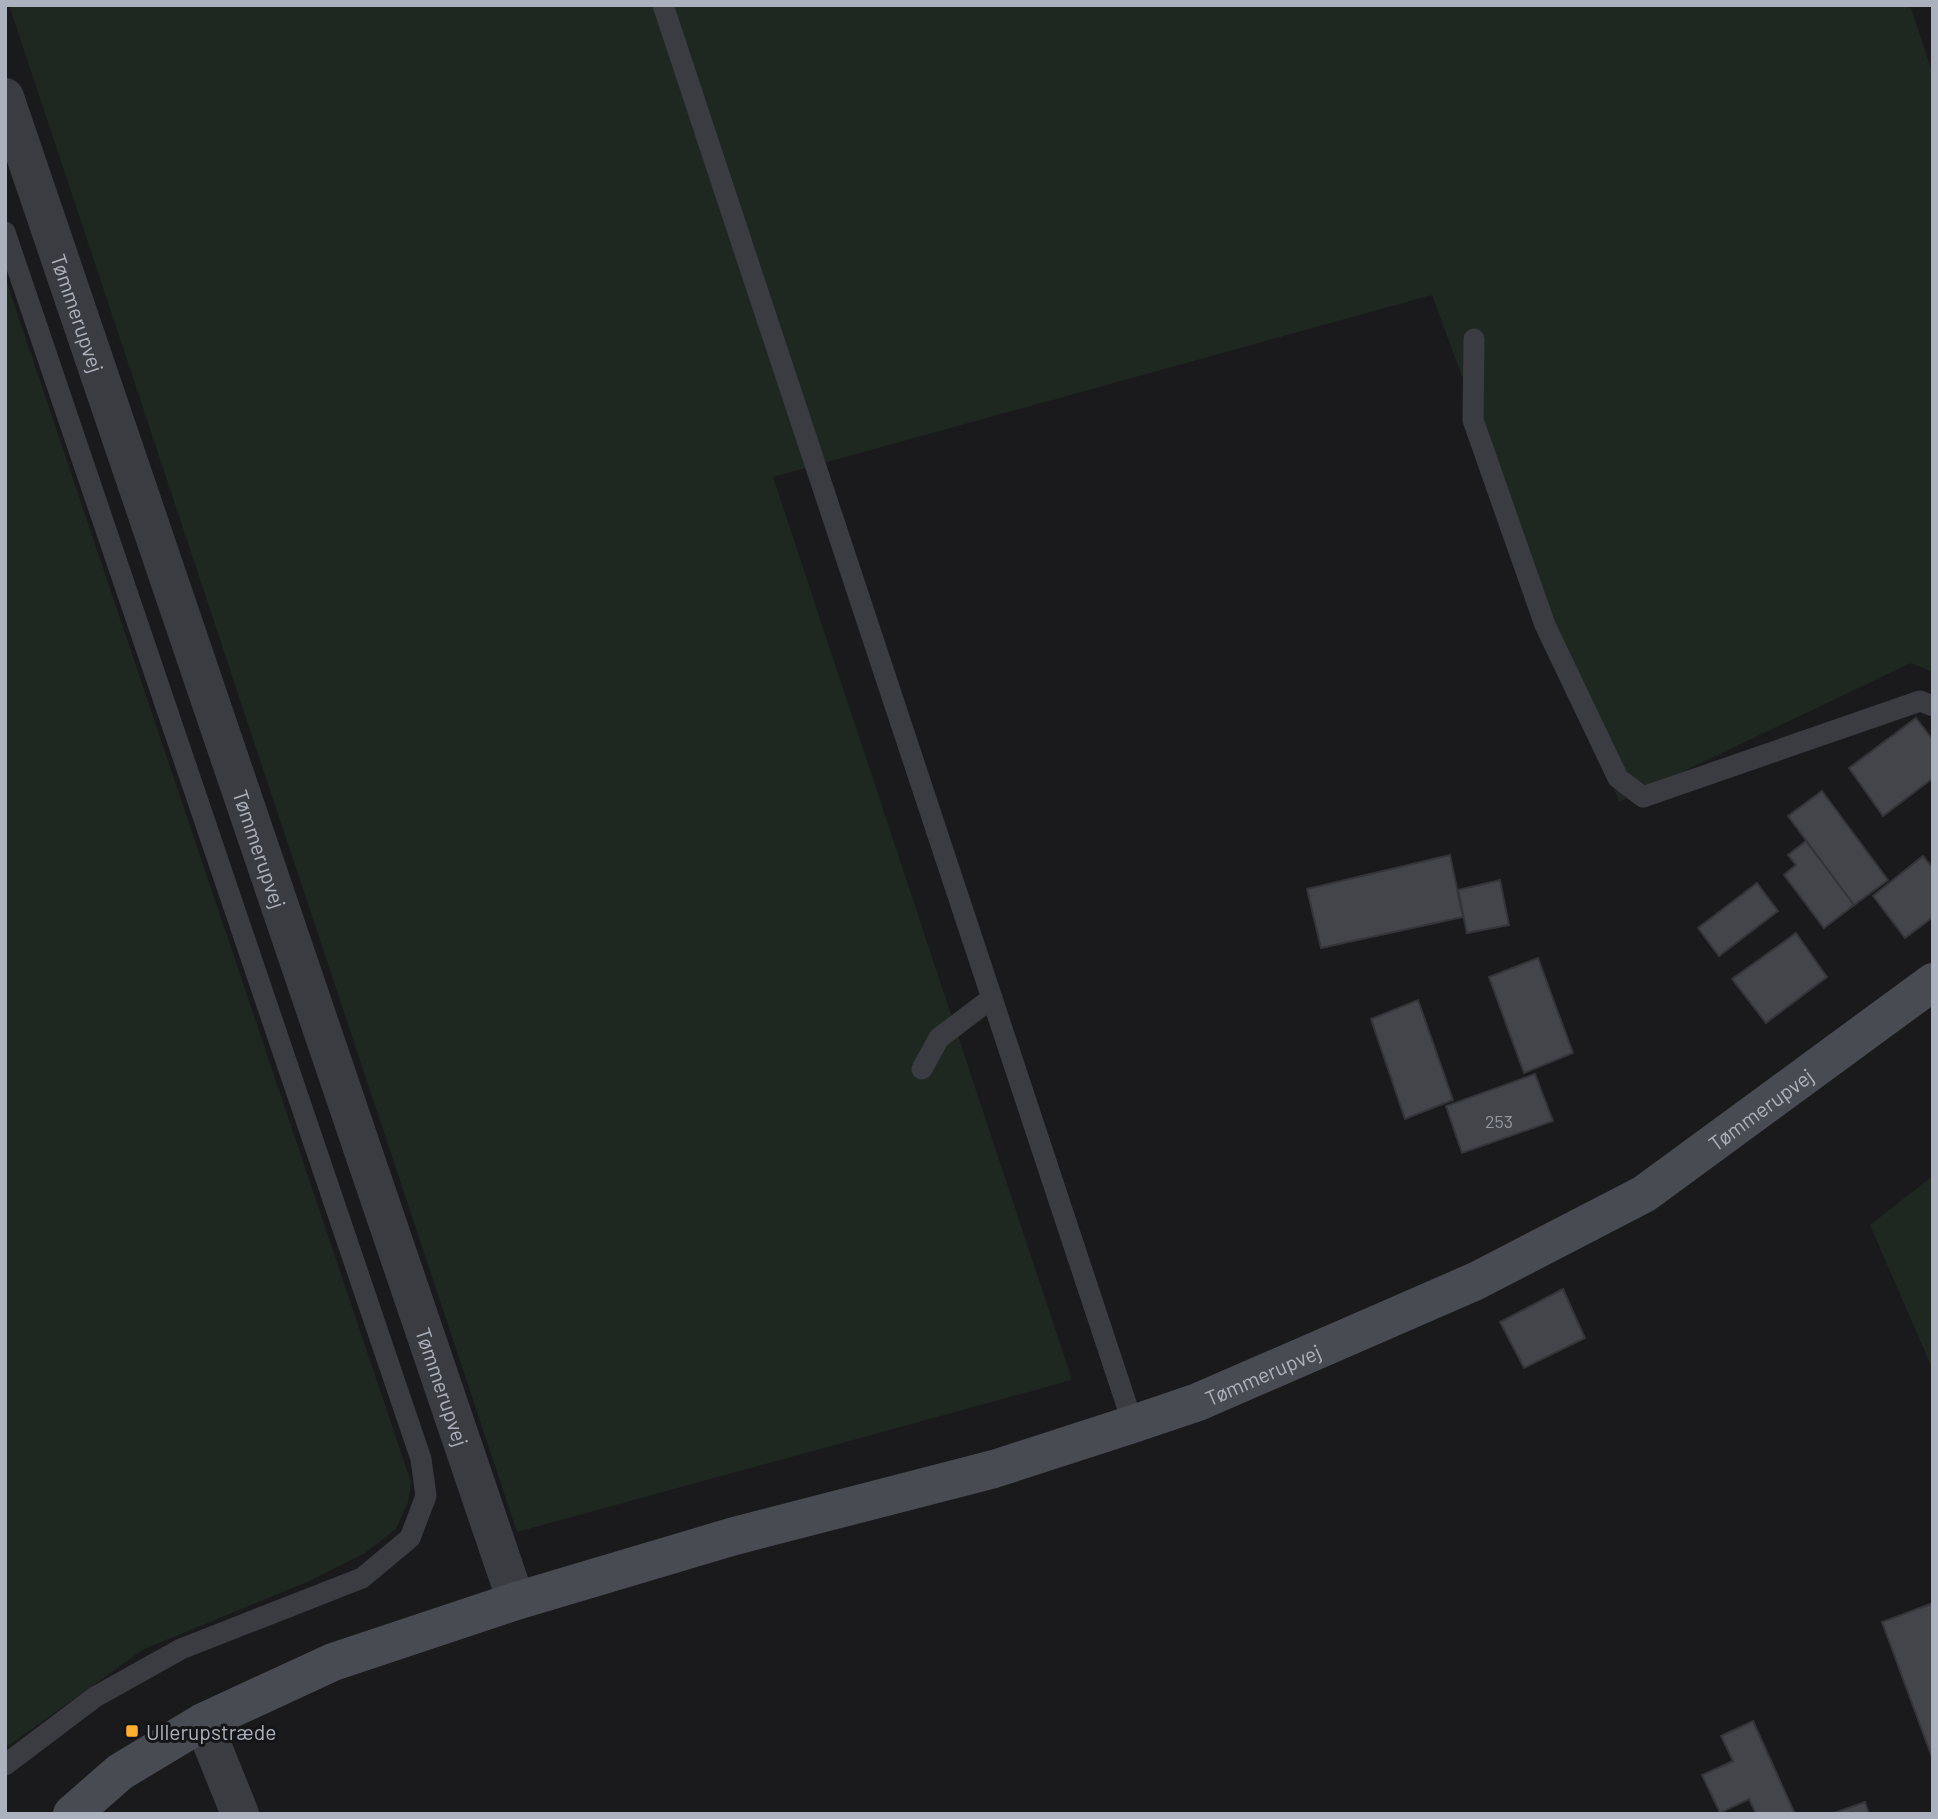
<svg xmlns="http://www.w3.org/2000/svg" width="1938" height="1819" viewBox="0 0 1938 1819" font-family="Barlow,sans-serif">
<rect width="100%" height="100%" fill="#1a1a1d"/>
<g fill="#1f2820">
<path d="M9 5H1910L1933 75V672L1911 663 1619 802 1432 295 773 477 1072 1380 517 1532Z"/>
<path d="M5 277 411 1482 408 1502 396 1529 365 1553 307 1582 144 1649 5 1748Z"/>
<path d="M1933 1176V1370L1870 1225Z"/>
</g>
<g fill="#44454a" stroke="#343439" stroke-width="2">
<path d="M1916 718 1933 740V778L1883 816 1849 768Z"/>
<path d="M1822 791 1888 880 1854 905 1788 816Z"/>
<path d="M1806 841 1854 905 1824 928 1784 875 1796 865 1788 855Z"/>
<path d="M1450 855 1463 917 1321 948 1307 889Z"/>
<path d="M1923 856 1933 868V917L1905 938 1873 896Z"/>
<path d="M1500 880 1509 925 1467 933 1458 890Z"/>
<path d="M1757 883 1778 911 1719 956 1698 928Z"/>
<path d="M1796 933 1827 977 1766 1023 1732 979Z"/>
<path d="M1538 958 1573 1053 1524 1073 1489 977Z"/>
<path d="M1418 1000 1453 1100 1405 1119 1371 1019Z"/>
<path d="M1535 1074 1553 1121 1462 1153 1446 1106Z"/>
<path d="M1563 1289 1585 1338 1524 1368 1500 1322Z"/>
<path d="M1933 1603V1760L1882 1622Z"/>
<path d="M1753 1721 1795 1814H1756L1749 1799 1720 1813 1702 1775 1733 1761 1721 1736Z"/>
<path d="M1865 1802 1869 1814H1831Z"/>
</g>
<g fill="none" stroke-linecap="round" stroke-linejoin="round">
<g stroke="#3b3c42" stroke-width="21">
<path d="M663 5 1133 1424"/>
<path d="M5 232 421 1459 426 1496 410 1538 362 1578 181 1649 95 1697 5 1765"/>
<path d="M1474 339 1473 420 1545 625 1618 778 1643 797 1920 701 1933 706"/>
<path d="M922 1069 939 1038 992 998"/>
</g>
<g stroke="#3b3c42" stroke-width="38">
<path id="s1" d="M5 97 516 1601"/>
<path d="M203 1722 240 1814"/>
</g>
<path stroke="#484b52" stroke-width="38" id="s2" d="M72 1814 120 1772 203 1722 333 1662 516 1601 731 1537 994 1469 1133 1424 1198 1402 1476 1281 1644 1194 1933 982"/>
</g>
<rect fill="#ffae2f" stroke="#151518" stroke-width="2.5" x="125" y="1724" width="14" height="14" rx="3.5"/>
<g text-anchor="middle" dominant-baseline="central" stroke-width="6" stroke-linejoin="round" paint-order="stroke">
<g font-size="18" fill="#9297a0">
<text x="1499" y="1121">253</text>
</g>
<g font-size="21" fill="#acb2bd" stroke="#151518">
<text stroke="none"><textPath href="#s1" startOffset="228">Tømmerupvej</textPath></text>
<text stroke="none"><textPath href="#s1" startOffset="794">Tømmerupvej</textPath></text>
<text stroke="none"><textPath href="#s2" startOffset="1844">Tømmerupvej</textPath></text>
<text stroke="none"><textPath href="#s2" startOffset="1278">Tømmerupvej</textPath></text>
<text stroke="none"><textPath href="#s1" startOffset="1362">Tømmerupvej</textPath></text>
</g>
<g font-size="21" fill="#acb2bd" stroke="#151518" text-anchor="start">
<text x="146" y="1731">Ullerupstræde</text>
</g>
</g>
<rect width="1938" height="1819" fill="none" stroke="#acb2bd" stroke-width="14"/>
</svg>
